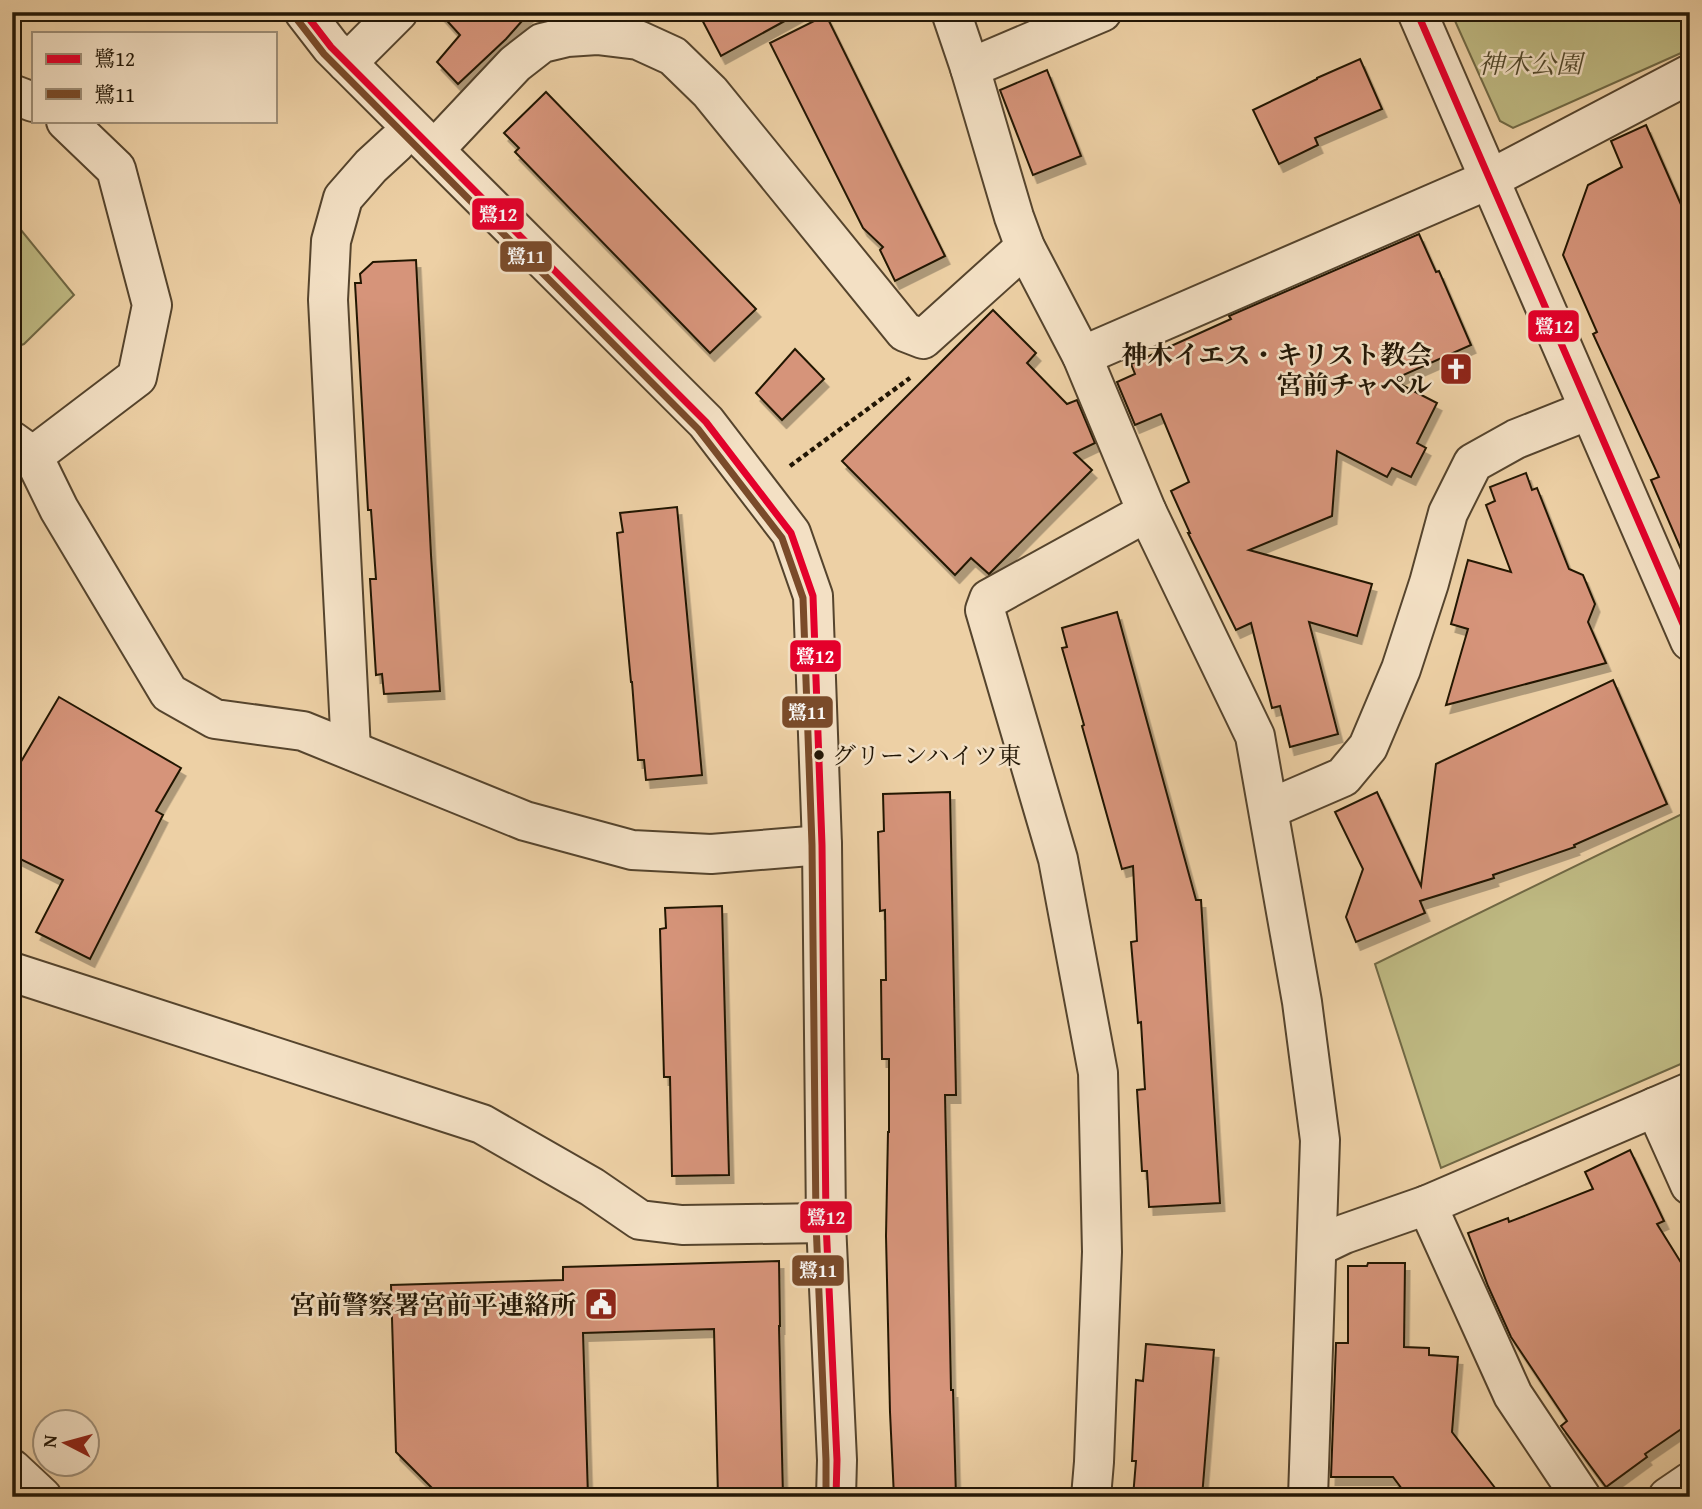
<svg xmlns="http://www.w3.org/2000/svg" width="1702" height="1509" viewBox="0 0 1702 1509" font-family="'Gentium Book Plus','Noto Serif JP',serif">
<defs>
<filter id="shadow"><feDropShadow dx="4.5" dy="8" stdDeviation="0" flood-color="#0004"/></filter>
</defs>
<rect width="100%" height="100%" fill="#edd0a5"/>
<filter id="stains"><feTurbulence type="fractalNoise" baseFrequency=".00286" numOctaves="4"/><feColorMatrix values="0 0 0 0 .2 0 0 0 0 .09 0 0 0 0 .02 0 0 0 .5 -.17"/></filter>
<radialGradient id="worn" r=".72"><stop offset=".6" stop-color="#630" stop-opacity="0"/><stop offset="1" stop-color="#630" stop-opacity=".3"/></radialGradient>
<g fill="#beb982" stroke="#706844" stroke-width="2">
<path d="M1451 12H1690V49L1513 128 1500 121Z"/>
<path d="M12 219 74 295 24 344 12 348Z"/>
<path d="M1690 810V1060L1441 1168 1375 964Z"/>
</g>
<g fill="#d6947a" stroke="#221605" stroke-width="2" filter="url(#shadow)">
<path d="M439 12H530L506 39 458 84 437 62 460 35Z"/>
<path d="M698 12H801L721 56Z"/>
<path d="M826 15 945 256 895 281 880 250 883 247 863 228 770 43Z"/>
<path d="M1360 59 1382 109 1315 138 1318 145 1279 164 1253 110 1317 79V78Z"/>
<path d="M1047 70 1081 156 1033 175 1000 90Z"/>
<path d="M546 92 756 309 710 353 515 152 519 148 504 133Z"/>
<path d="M1646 125 1690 225V570L1651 480 1659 477 1593 334 1597 332 1563 255 1588 185 1622 167 1611 141Z"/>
<path d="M1419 234 1436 272 1439 271 1471 345 1392 380 1437 403 1417 443 1426 448 1411 477 1392 468 1387 477 1337 451 1332 516 1249 550 1372 584 1357 636 1309 622 1338 734 1290 747 1280 706 1272 708 1251 623 1236 630 1188 533H1190L1171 491 1189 482 1161 414 1135 425 1117 382 1135 374 1131 364 1231 319 1229 316Z"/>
<path d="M416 260 431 555 440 691 384 694 382 674 376 675 370 579H376L371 510H368L355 283H361L360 274 373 262Z"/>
<path d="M993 310 1036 353 1027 363 1067 404 1077 400 1095 443 1074 453 1092 470 989 574 971 558 955 575 842 461Z"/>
<path d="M795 349 824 379 782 420 756 393Z"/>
<path d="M1526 473 1532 490 1537 488 1569 569 1583 575 1595 604 1588 622 1606 663 1446 705 1468 629 1451 624 1468 560 1511 572 1486 505 1495 501 1490 487Z"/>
<path d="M677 507 702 775 646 780 644 760H638L632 682H631L617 533 623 532 620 513Z"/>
<path d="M1117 612 1196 900H1201L1220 1203 1149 1207 1147 1171H1142L1137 1090 1145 1089 1141 1022 1138 1023 1131 942 1137 941 1133 866 1122 869 1082 726 1084 725 1062 648 1067 647 1062 628Z"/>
<path d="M1613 680 1667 804 1574 845 1575 847 1493 875 1494 878 1420 901 1425 913 1356 942 1346 917 1363 869 1335 812 1377 792 1421 886 1436 764Z"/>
<path d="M59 697 181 768 156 811 163 815 90 959 36 932 63 880 12 855V777Z"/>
<path d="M950 792 956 1095H945L951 1390H953L956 1497H894L890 1412 886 1236 888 1132H889V1059H882L881 980H886L885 910 880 911 878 832 884 831 883 794Z"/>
<path d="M722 906 729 1175 672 1176 670 1077H664L660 929 666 928 665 908Z"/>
<path d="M1630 1150 1664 1221 1657 1224 1690 1277V1423L1645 1454 1647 1457 1606 1487 1561 1426 1567 1421 1511 1337 1488 1286 1468 1233 1508 1218 1509 1222 1593 1189 1585 1172Z"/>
<path d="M779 1261 780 1326H779L783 1497H718L714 1329 583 1333 588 1497H441L396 1452 391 1285 563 1280V1267Z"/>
<path d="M1368 1263H1405L1404 1347 1429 1348V1355L1458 1357 1452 1432 1502 1497H1408L1393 1477H1331L1336 1343H1348V1266H1367Z"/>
<path d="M1146 1344 1214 1350 1202 1497H1133L1136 1461H1132L1136 1380 1143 1381Z"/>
</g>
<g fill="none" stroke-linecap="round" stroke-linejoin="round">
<defs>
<g id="minor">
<path d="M304 12 331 47 706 422 791 533 813 596 822 845 826 1223 837 1460 836 1497"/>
<path d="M951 12 970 68 1014 217 1025 247 1082 356 1147 512 1255 736 1302 1002 1320 1140 1308 1497"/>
<path d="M1417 12 1690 641"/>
<path d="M347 63 398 12"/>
<path d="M970 68 1102 12"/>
<path d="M12 94 33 102"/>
<path d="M434 150 515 64 542 43 567 37 597 35 638 40 673 56 710 92 905 332 923 339 1025 247"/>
<path d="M1082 356 1490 179 1690 74"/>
<path d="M12 441 33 456 59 509 169 693 215 719 303 731 525 821 632 850 711 854 822 845"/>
<path d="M33 456 137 377 152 305 116 169 66 121"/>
<path d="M351 750 328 300 331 241 343 198 371 166 396 143"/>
<path d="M1269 809 1343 777 1368 747 1401 669 1429 583 1448 513 1473 463 1516 439 1589 410"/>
<path d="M12 972 482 1124 592 1187 640 1220 682 1225 826 1223"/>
<path d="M1655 1107 1690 1185"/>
<path d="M1427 1205 1513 1395 1581 1497"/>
<path d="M1317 1247 1344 1234 1427 1205 1690 1092"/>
<path d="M12 1469 42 1497"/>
<path d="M1091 1497 1094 1462 1102 1252 1098 1073 1058 859 985 610 989 599 1147 512"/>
<path d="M1668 1497 1690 1482"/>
</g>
</defs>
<use href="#minor" stroke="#55442d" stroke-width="42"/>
<path stroke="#221605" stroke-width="4.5" stroke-dasharray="5 3.5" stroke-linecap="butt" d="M790 466 910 378"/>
<use href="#minor" stroke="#f3e0c4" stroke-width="38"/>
<defs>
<g id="bus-1">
<path d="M304 12 331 47 706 422 791 533 813 596 822 845 826 1223 837 1460 836 1497"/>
<path d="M1417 12 1690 640"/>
</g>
<path id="bus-2" d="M296 18 324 54 698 429 782 538 803 598 812 845 816 1223 826 1460V1497"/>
</defs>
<use href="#bus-1" stroke="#f3e0c4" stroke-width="12"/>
<use href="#bus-2" stroke="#f3e0c4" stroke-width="12"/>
<use href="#bus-1" stroke="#e4002b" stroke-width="7"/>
<use href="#bus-2" stroke="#7a4b2a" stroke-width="7"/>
</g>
<defs>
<symbol id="church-square" viewBox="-11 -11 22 22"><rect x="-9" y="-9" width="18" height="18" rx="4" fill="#8f2418" stroke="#f3e0c4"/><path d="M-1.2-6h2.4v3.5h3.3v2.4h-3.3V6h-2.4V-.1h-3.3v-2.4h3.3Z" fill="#fff"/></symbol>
<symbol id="civic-square" viewBox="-11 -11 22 22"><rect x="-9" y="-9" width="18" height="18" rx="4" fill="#8f2418" stroke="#f3e0c4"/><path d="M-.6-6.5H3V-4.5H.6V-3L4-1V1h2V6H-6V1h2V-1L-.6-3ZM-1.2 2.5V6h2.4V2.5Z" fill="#fff"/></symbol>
</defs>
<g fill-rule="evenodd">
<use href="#church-square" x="1437" y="350" width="38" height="38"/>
<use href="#civic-square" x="582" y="1285" width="38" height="38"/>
</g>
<circle fill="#221605" stroke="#f3e0c4" stroke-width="2.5" cx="819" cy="755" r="6"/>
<g text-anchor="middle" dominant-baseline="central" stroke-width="5" stroke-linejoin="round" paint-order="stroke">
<g font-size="24" fill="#221605" stroke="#f3e0c4" text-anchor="start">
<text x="832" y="755">グリーンハイツ東</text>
</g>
<g font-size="26" font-style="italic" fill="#51472a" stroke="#f3e0c4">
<text x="1530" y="63">神木公園</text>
</g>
<g font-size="26" font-weight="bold" fill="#221605" stroke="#f3e0c4" text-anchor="end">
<text x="1432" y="354">神木イエス・キリスト教会<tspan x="1432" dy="30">宮前チャペル</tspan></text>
<text x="576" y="1304">宮前警察署宮前平連絡所</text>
</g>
</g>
<g stroke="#f3e0c4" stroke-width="2.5">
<rect x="471" y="197" width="54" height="34" rx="7" fill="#e4002b"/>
<rect x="499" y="240" width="54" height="33" rx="7" fill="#7a4b2a"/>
<rect x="1527" y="309" width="53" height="34" rx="7" fill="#e4002b"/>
<rect x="789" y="639" width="53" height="34" rx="7" fill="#e4002b"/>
<rect x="781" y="695" width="53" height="34" rx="7" fill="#7a4b2a"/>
<rect x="799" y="1200" width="54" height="34" rx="7" fill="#e4002b"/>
<rect x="791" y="1254" width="54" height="33" rx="7" fill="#7a4b2a"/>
</g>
<g font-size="19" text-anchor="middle" font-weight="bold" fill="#fff">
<text x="498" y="221">鷺12</text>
<text x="526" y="263">鷺11</text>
<text x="1554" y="333">鷺12</text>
<text x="815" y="663">鷺12</text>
<text x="807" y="719">鷺11</text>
<text x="826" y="1224">鷺12</text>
<text x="818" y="1277">鷺11</text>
</g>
<rect width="1702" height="1509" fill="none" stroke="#edd0a5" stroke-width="42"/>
<rect x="14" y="14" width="1674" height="1481" fill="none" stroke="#221605" stroke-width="3.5"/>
<rect x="21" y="21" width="1660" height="1467" fill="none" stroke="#221605" stroke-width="2"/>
<rect x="32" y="32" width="245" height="91" fill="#f3e0c4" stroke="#9f8f78" stroke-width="2"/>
<rect x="46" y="54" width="35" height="10" fill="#e4002b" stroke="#9f8f78" stroke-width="2"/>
<text x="94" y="66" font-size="21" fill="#221605">鷺12</text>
<rect x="46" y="89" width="35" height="10" fill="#7a4b2a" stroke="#9f8f78" stroke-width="2"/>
<text x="94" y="102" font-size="21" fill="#221605">鷺11</text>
<g transform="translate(66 1443) rotate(276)"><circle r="33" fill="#f3e0c4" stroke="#9f8f78" stroke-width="2"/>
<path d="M0-5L12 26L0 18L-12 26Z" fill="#8f2418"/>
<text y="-10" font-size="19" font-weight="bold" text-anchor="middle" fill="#221605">N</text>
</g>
<rect width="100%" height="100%" filter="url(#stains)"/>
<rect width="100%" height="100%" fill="url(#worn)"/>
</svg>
